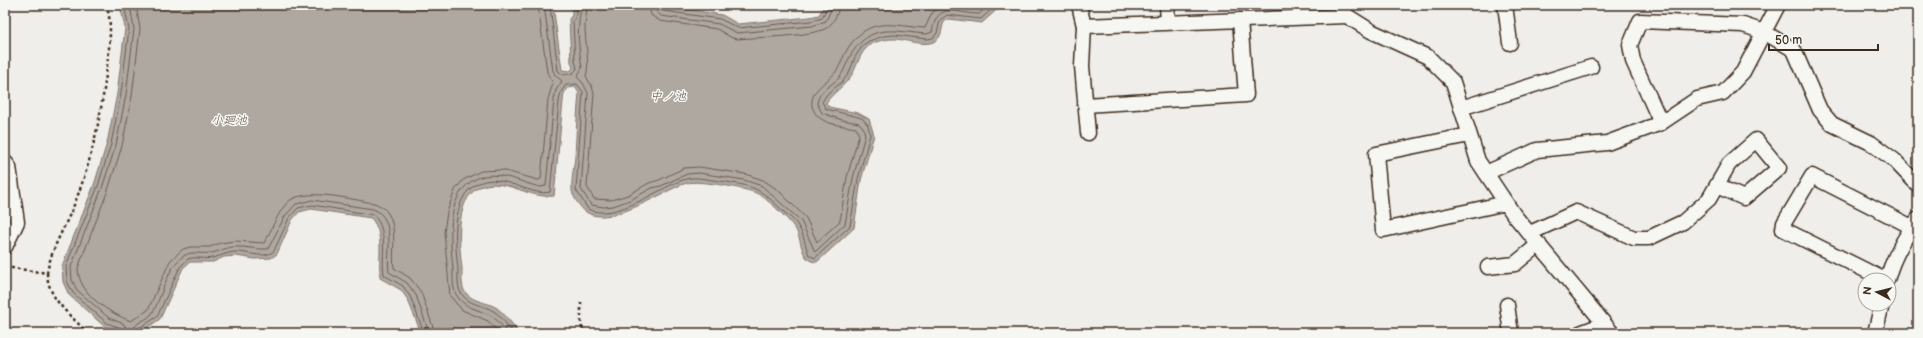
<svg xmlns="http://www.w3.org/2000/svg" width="1923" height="338" viewBox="0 0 1923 338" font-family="'Balsamiq Sans','Klee One',sans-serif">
<rect width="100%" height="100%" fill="#efeeea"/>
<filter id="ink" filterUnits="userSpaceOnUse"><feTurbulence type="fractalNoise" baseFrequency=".025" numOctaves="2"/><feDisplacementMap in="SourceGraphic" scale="8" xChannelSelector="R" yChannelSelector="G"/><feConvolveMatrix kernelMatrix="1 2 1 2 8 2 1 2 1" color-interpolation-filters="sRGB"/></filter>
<g filter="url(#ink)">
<path fill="#afa8a1" stroke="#81766d" d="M120 5H553L562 70 570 71 573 68 571 62 569 19 572 15V5H646L679 8 722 15 738 24 810 17 819 15 824 6 829 5H1002L982 23 949 19 944 22C942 26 942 32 940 36 931 51 907 39 894 39 886 39 876 41 870 45 859 52 858 66 851 76 844 87 833 92 826 103L829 107 858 113 869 119 874 135 861 180 854 228 817 262C799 262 803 238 794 227 787 218 766 197 756 193 744 188 699 180 687 183 662 190 601 236 580 206 577 202 572 195 572 190 571 180 574 167 575 157 576 136 577 114 579 93L575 87 568 88 564 93 563 101 554 196C530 199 509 180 486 185 453 192 459 244 462 268 462 275 461 286 465 292 474 303 486 301 497 308 504 313 510 322 516 328V333H421L408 300 401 290 380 278C378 257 385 234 371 218L311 209 299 212 292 220 277 254 271 258 255 259 236 256 224 257 213 262H190L183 268 160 319 141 332 124 333 105 327 69 295 63 282 62 266 94 185 107 143 117 94 125 28Z"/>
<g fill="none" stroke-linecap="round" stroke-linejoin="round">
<g stroke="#695c52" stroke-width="1">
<path d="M136 5 140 29 132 96 122 146 108 190 78 268C78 294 109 313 131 321L148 310 170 261 183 249 190 247H210L220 243 235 241 264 243C272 230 276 215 287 203 303 186 353 200 374 203 402 212 391 247 394 268L410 278 421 292 435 333"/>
<path d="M550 5 558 71 562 74C568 75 574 75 577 68L575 61 573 21 576 16V5"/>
<path d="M581 5C581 12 579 17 579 24 577 38 580 54 582 68L577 77 583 83 588 93 581 189 591 205 604 207 613 206 630 200 652 188 661 186 687 174 699 173 744 180 762 186 801 221 815 252 845 224 853 178 865 135 863 127 859 123 842 120 822 113 817 103C819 90 831 86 839 78 845 70 847 61 852 53 872 22 896 32 927 34L932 32C937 0 956 14 979 14L989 5"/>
<path d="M587 5C587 13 585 20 585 27 585 40 590 66 586 76L592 87 594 93 587 187 594 199 611 200 628 195 649 183 659 180 684 168 699 167 745 174 763 180 778 190 806 218 817 242 840 221 847 177 859 135 856 128C840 125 817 125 812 106 810 91 824 84 833 75 841 67 842 57 848 48 870 15 893 26 925 28L932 13 943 5"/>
<path d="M649 5 651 15 660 21 717 29 732 38 738 39C757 37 815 37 828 27 834 22 839 12 839 5"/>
<path d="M655 5 656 11 661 16 719 24 737 33 812 26 826 21 833 5"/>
<path d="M660 5 663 11 720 19 738 28 811 21 822 18 828 5"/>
<path d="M123 333 121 328 107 323 73 293 67 281 66 266 98 186 111 144 121 94 129 29 124 5"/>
<path d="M128 333 124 324 109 318 77 290 72 280 71 267 102 188 116 145 126 95 134 29 130 5"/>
<path d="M133 333C133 320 148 322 153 312 161 298 166 274 177 262 189 248 196 255 211 253 219 252 226 247 234 247 246 246 257 250 268 249L285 216 296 204 312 200 373 209C397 218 386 253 389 272L407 283 416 295 429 333"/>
<path d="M138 333 139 328 157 317 180 267 188 259C196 256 205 260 213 258 220 256 226 253 234 252 247 251 263 260 274 251L289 218 298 208 312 205 374 215C389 233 381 254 384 275L403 286 411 298 424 333"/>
<path d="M499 333 488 321 462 310 450 296 444 232 447 212 455 190 463 180 481 171 502 170 538 180 541 179 548 99 553 83 547 72 538 5"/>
<path d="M507 333C504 328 496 318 490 315 477 309 465 308 457 296 452 289 453 277 453 269 450 238 444 186 484 176 503 172 522 183 540 187L546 186 554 100 556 90 562 81 556 76 553 71 544 5"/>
<path d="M512 333 511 330C506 324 501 316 495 312 483 304 469 306 461 293 457 287 458 276 458 269 455 242 449 189 485 181 507 176 533 197 550 192L559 101 561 92 566 85 577 84 583 92 576 190 588 209C616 223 660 186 686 179 697 176 709 180 720 181 753 186 759 187 783 211 788 216 795 220 798 226 804 235 805 245 809 255L815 258 850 226 858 179 870 135 868 125 862 118 826 109 822 102 827 94 842 82 849 73 855 57 863 45 869 41 884 36 895 35 927 39 933 38 937 33 940 20 947 15 981 19 996 5"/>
</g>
<defs>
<g id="minor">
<path d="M1079 5 1084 26 1082 66 1088 133"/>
<path d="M1167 5 1168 22"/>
<path d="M1341 5 1347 16 1371 31 1428 57 1453 82 1478 161 1514 215 1612 333"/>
<path d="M1505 5 1510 43"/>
<path d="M1084 26 1347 16"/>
<path d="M1085 105 1246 95 1240 20"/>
<path d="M1461 108 1591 67"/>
<path d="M1661 123 1633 61 1630 45 1640 21 1743 25 1764 32 1794 50 1820 110 1832 124 1871 143 1894 160 1918 185"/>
<path d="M1469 135 1376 154 1383 230 1506 203"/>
<path d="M5 162 9 167 17 222 5 247"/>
<path d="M1486 173 1537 150 1607 143 1661 123 1697 99 1723 93 1743 72 1778 5"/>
<path d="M1530 233 1576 212 1634 238H1649L1683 222 1709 199 1729 164 1756 140 1779 168 1744 198 1717 186"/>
<path d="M1488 267 1515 264 1539 244"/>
<path d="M1885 280 1783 229 1784 223 1812 176 1912 227"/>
<path d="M1887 280C1893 257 1904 238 1918 219"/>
<path d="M1507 305 1511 333"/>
<path d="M1580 333 1604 324"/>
<path d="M1875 333 1882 304"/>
</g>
</defs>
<use href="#minor" stroke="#3b2a1e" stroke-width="17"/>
<g stroke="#3b2a1e" stroke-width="2.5" stroke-dasharray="3 3" stroke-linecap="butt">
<path d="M5 267 47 273C51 249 65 227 74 205 93 158 103 107 108 57 110 41 112 20 106 5"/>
<path d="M47 273C48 299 70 315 88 333"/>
<path d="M581 302V323L583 333"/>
</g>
<use href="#minor" stroke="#f6f6f2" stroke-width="14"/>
</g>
</g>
<g text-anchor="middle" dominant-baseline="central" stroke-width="3" stroke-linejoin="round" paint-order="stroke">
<g font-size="12" font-style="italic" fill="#64564c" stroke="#f6f6f2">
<text x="668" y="96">中ノ池</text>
<text x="229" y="120">小廻池</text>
</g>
</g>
<rect width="1923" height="338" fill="none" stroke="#f6f6f2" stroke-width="20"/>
<rect x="10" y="10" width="1903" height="318" fill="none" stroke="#3b2a1e" stroke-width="1.5" filter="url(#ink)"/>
<g transform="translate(1877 292) rotate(277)"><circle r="19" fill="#f6f6f2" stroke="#aba49d"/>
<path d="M0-3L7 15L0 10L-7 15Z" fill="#3b2a1e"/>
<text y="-6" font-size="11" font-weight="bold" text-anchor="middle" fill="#3b2a1e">N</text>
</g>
<path d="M1769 44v6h109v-6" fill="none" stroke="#3b2a1e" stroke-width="2"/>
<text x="1775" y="44" font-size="12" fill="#3b2a1e" stroke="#f6f6f2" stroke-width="3" paint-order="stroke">50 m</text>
</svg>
